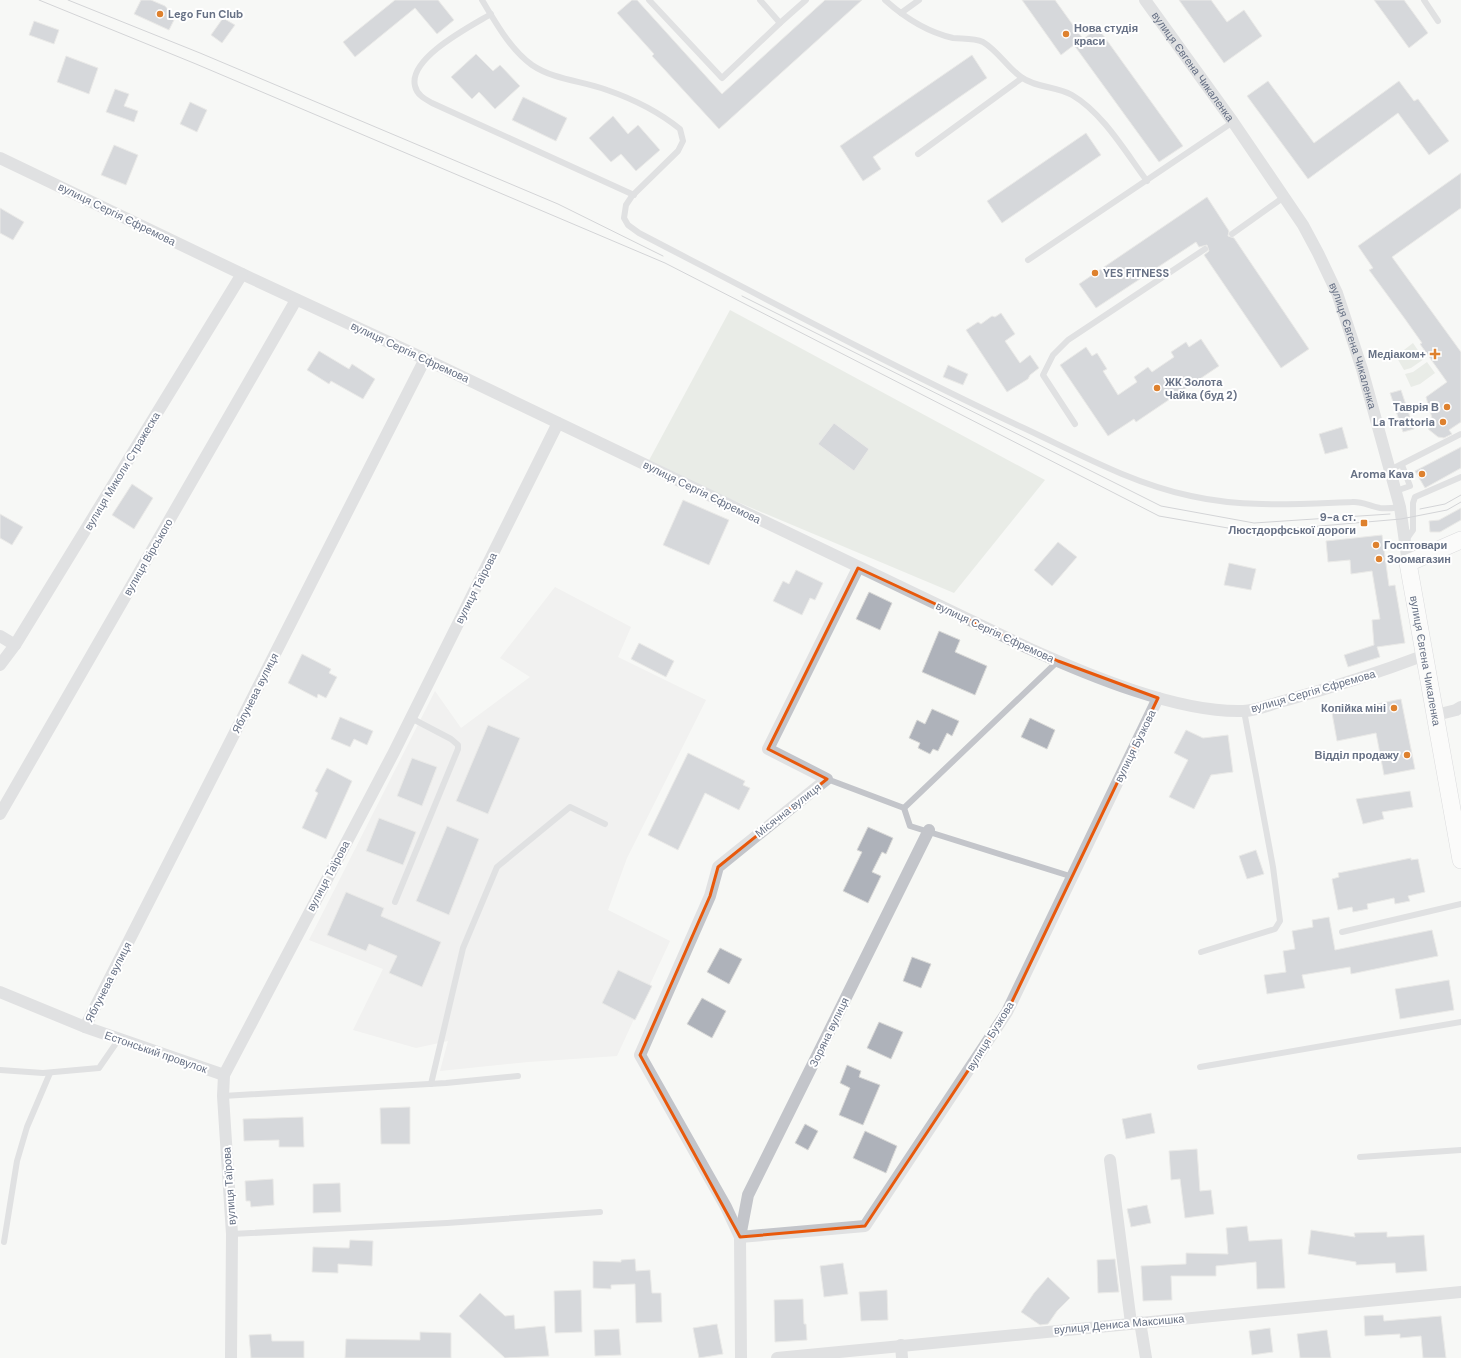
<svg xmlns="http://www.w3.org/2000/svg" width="1461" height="1358" viewBox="0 0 1461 1358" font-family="'DM Sans',sans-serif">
<rect width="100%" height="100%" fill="#f7f8f5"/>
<path fill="#e8e8e8" d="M555 587 631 627 618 657 706 700 627 858 608 910 670 941 617 1056 528 1062 440 1071 448 1041 416 1048 353 1030 383 969 309 940 435 691 461 728 530 677 500 658Z"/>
<g fill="#d7ded6">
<path d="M730 310 1045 480 954 593 647 464Z"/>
<path d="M1413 343 1424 359 1411 368 1404 370 1397 358 1400 353Z"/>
<path d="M1427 362 1435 373 1420 384 1411 387 1405 374 1413 372Z"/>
</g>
<g fill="#aeb2ba" stroke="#d9d9d7">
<path d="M141 0H151L165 6 175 18 169 30 134 14Z"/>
<path d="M395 0H438L454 20 437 34 415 8 355 57 343 42Z"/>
<path d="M632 0H637L722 94 825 0H862L719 129 652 56 654 54 617 13Z"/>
<path d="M1022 0H1055L1083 39 1098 28 1183 146 1159 162 1074 45 1061 55Z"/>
<path d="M1179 0H1211L1227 22 1244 10 1262 36 1224 63Z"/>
<path d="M1374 0H1404L1428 33 1409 48Z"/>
<path d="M223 18 235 25 222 43 211 35Z"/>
<path d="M34 21 59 30 54 44 29 35Z"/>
<path d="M476 54 493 71 500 65 520 86 495 109 479 92 472 99 451 77Z"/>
<path d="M972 55 987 78 873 157 881 169 863 181 840 146Z"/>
<path d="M66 56 98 68 89 94 57 82Z"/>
<path d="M1268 81 1314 143 1399 81 1414 101 1418 99 1449 141 1429 155 1398 113 1308 179 1247 96Z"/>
<path d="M115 89 129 94 124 106 138 111 134 122 106 112Z"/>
<path d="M523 97 567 118 556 141 512 120Z"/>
<path d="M190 102 207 110 197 132 180 124Z"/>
<path d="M613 116 628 134 638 125 660 150 636 171 621 154 611 162 589 138Z"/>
<path d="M1086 133 1101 155 1002 223 987 201Z"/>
<path d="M114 145 138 155 126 185 101 175Z"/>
<path d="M1461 173V208L1392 257 1461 352V422L1449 430 1452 434 1444 438 1438 437 1428 429 1434 425 1426 397 1447 382 1420 344 1422 343 1405 319 1369 270 1373 268 1358 246Z"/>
<path d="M1207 197 1229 231 1228 236 1234 238 1309 349 1281 368 1204 255 1209 251 1207 245 1199 247 1196 242 1096 308 1079 284Z"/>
<path d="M0 208 24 222 13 240 0 233Z"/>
<path d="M1001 313 1015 334 1005 341 1020 363 1030 355 1039 368 1030 375 1028 379 1007 392 966 330 978 322 981 324 992 316 995 317Z"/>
<path d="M1201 339 1219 366 1136 422 1134 419 1108 436 1060 365 1086 347 1092 356 1097 353 1107 369 1103 371 1118 395 1137 382 1134 377 1148 367 1152 372 1174 357 1171 352 1186 342 1189 347Z"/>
<path d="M319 351 349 369 352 364 375 379 363 399 331 381 329 384 307 370Z"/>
<path d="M948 365 968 374 963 385 943 377Z"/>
<path d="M1401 390 1414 429 1403 432 1390 393Z"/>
<path d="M834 423 869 449 854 471 818 444Z"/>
<path d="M1342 427 1348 448 1325 454 1319 434Z"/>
<path d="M1461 447V468L1425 488 1415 471Z"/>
<path d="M132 484 153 498 134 529 112 515Z"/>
<path d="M683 500 729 520 709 565 663 545Z"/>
<path d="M1461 508V520L1440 532H1430L1429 521 1439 520Z"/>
<path d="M0 514 23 527 12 545 0 538Z"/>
<path d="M1382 535 1389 586 1395 585 1405 643 1377 647 1380 657 1348 667 1344 655 1374 645 1372 620 1380 619 1372 571 1351 574 1350 560 1328 562 1326 541Z"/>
<path d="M1058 542 1077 557 1052 586 1034 570Z"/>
<path d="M1229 563 1256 569 1251 590 1224 585Z"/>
<path d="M796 570 823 583 815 600 810 598 802 615 773 601 783 581 789 584Z"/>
<path d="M869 592 892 603 880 630 856 619Z"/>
<path d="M939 631 960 640 955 652 987 666 975 695 922 672Z"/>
<path d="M639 643 674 661 666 677 631 659Z"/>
<path d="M302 654 331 669 329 673 337 677 326 698 318 694 317 698 288 683Z"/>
<path d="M1401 699 1415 769 1384 775 1376 733 1337 741 1332 713Z"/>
<path d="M932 709 959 721 952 736 947 733 938 751 933 749 930 754 918 748 920 743 909 738 917 720 925 724Z"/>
<path d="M340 717 373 731 367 745 354 739 350 747 331 739Z"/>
<path d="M1030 718 1055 730 1047 749 1021 737Z"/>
<path d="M488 725 520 738 488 814 456 801Z"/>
<path d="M1186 730 1203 738 1228 735 1233 772 1211 775 1194 809 1169 797 1188 760 1174 753Z"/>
<path d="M688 753 745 781 743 785 750 788 739 810 705 793 678 850 648 835Z"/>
<path d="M412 758 437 767 422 806 397 796Z"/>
<path d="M327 768 352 781 326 839 302 828 318 793 315 791Z"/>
<path d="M1410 791 1413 807 1382 812 1384 819 1363 824 1356 799Z"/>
<path d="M379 818 416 832 403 865 366 851Z"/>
<path d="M447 826 479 839 449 915 416 901Z"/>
<path d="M868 827 893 838 886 854 882 852 872 872 881 876 868 903 843 891 862 852 857 850Z"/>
<path d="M1256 850 1264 874 1247 879 1239 856Z"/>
<path d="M1411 858V860L1418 859 1425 892 1408 896 1410 901 1395 904 1394 898 1367 904 1368 909 1353 912 1352 907 1338 910 1332 879 1339 877 1338 873Z"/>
<path d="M346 892 384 908 381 916 441 942 422 987 389 973 397 956 369 944 366 951 327 935Z"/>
<path d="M1329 917 1335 950 1432 930 1438 956 1351 974 1350 967 1302 975 1305 988 1267 994 1264 975 1286 972 1283 951 1295 949 1292 931 1313 927 1312 920Z"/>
<path d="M720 948 742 959 729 984 707 972Z"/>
<path d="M912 957 931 964 921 988 903 981Z"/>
<path d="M618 970 652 986 635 1020 602 1003Z"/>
<path d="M1449 980 1454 1010 1400 1019 1395 989Z"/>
<path d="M702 998 726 1011 712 1038 687 1024Z"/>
<path d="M879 1022 903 1032 891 1059 867 1048Z"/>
<path d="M847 1065 861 1071 859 1077 880 1085 863 1125 839 1115 850 1088 840 1083Z"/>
<path d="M410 1107V1144H381L380 1108Z"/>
<path d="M1151 1113 1155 1133 1126 1139 1122 1119Z"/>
<path d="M303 1117 304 1147H279V1140L244 1141 243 1119Z"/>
<path d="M805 1124 818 1131 808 1150 795 1143Z"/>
<path d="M865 1131 897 1146 886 1173 853 1158Z"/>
<path d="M1197 1149 1200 1191 1211 1190 1214 1214 1185 1218 1180 1179 1171 1180 1169 1151Z"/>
<path d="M273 1179 274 1205 251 1207 250 1201H246L245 1181Z"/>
<path d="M340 1183 341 1212 313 1213V1184Z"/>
<path d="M1147 1205 1151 1223 1131 1227 1127 1209Z"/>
<path d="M1247 1226 1249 1241 1282 1239 1285 1288 1257 1289 1256 1262 1216 1266V1276H1171L1172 1300 1143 1301 1141 1266 1186 1264V1253L1228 1254 1226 1228Z"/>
<path d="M1311 1230 1355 1237 1354 1233 1387 1232V1237L1424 1235 1427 1271 1396 1273 1395 1263 1356 1265V1262L1308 1254Z"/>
<path d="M350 1240 373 1241 372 1266 338 1264V1273L312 1272 313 1247 349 1248Z"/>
<path d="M635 1259 636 1271 650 1270 652 1293H661L662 1322 636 1323 635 1284 611 1285V1289L593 1288V1261L621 1262V1260Z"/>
<path d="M1115 1259 1119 1292 1098 1293 1097 1260Z"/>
<path d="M843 1263 848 1294 824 1297 820 1266Z"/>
<path d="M1048 1277 1070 1298 1057 1311 1048 1324 1040 1325 1021 1312 1034 1293Z"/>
<path d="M581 1290 582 1332 555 1333 554 1291Z"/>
<path d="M887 1290 888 1320 861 1321 859 1292Z"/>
<path d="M480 1293 505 1316 514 1315 515 1329 545 1326 549 1356 505 1358 459 1316Z"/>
<path d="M803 1299 804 1324H806L807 1340 775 1342 774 1300Z"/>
<path d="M1383 1315 1384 1321 1441 1316 1446 1358H1423L1421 1336 1400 1338V1334L1365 1336 1364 1316Z"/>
<path d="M717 1324 723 1354 699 1358 693 1328Z"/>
<path d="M1270 1328 1273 1352 1252 1355 1249 1331Z"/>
<path d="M619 1329 621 1355 595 1356 594 1330Z"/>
<path d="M1327 1330 1331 1358H1300L1297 1334Z"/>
<path d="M420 1332 451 1333V1358H345L346 1339 420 1340Z"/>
<path d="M271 1334 272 1341H304V1358H251L249 1335Z"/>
</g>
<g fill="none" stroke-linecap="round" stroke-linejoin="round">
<defs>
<g id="secondary">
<path id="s2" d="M1461 540 1408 563 1461 860"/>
</g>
</defs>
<use href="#secondary" stroke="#b8bac0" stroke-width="18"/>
<g stroke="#c3c5ca" stroke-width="6">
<path d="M482 0C496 23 510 49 532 65 554 80 583 81 607 90 633 99 659 112 680 129L683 141 678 151 632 196 626 205 624 218 628 225 639 233C764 298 888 364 1015 424 1072 450 1129 483 1191 496 1244 508 1298 504 1352 502 1362 501 1369 506 1380 508 1387 509 1393 508 1400 507"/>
<path d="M649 0 722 78 780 23"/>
<path d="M760 0 780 23 806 0"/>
<path d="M885 0C905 18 927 32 953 38 963 39 974 38 983 42 998 51 1007 67 1021 77 1036 88 1056 86 1072 95 1103 113 1126 153 1147 181"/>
<path d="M1424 0 1438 21"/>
<path d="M901 13 919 0"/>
<path d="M491 14C471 26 408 58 415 86 417 95 425 99 432 103L634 195"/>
<path d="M918 154 1022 78"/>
<path d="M1232 234 1284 197"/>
<path d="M1028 260 1233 122"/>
<path d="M1075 424 1043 375 1053 355 1068 340 1205 249"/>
<path d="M1390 470 1461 434"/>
<path d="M1396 491 1410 486 1402 465"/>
<path d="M1406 540 1413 530V503L1415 497 1461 477"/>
<path d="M827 779 904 808 910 826 1073 877"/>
<path d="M904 808 1058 661"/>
<path d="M395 902 458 749V745L451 739 411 718"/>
<path d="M1342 932 1461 904"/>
<path d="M1201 952 1275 929 1280 921 1273 867 1244 711"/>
<path d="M1200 1067 1461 1022"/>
<path d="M0 1070 43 1073 99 1068 119 1039"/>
<path d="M431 1084 463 948 497 867 570 807 605 824"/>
<path d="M223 1096 446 1083 518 1076"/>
<path d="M1360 1157 1461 1150"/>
<path d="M232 1234 447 1223 600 1212"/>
<path d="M4 1242 17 1161 27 1127 50 1073"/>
</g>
<g stroke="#c3c5ca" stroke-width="12">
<path id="s1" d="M1145 0 1233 122 1303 225 1318 253 1337 293 1362 369 1400 507 1408 563"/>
<path d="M0 158 242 274 425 359 1028 648C1088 675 1178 713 1243 711 1257 711 1273 703 1287 700 1334 687 1380 672 1425 655"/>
<path d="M0 636 15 645"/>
<path d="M0 665 15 645 242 274"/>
<path d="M1436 715 1456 710 1461 707"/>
<path d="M0 814 296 300"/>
<path d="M929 830 748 1195 740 1237 865 1226 1007 1012 1158 698"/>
<path d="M0 992 85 1027 224 1075"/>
<path d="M85 1027 425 359"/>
<path d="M1110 1160 1131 1323"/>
<path d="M1140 1322 1146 1358"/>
<path d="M901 1345 902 1358"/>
<path d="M231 1358 232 1234 223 1096 224 1075 394 752 558 423"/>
<path d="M741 1358 740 1237 726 1207 640 1055 710 896 718 867 827 779 768 749 858 568"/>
<path d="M777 1358 1461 1292"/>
</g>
<use href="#secondary" stroke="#fff" stroke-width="17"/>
<g stroke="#a6a9b1" stroke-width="1">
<path d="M39 0 196 64 665 263 1159 516 1251 532 1401 519 1447 510 1461 502"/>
<path d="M68 0 200 53 558 204 663 256"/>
<path d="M742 296 1161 506 1254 523 1390 514"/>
<path d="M1420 509 1445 504 1461 495"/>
</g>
</g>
<path d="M0 0H1461V1358H0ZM858 568 1058 661 1158 698 1007 1012 865 1226 740 1237 640 1055 710 896 718 867 827 779 768 749Z" fill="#f7f8f5" fill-opacity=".55" fill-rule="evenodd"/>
<path fill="none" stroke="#e8590c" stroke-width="3" stroke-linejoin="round" d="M858 568 1058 661 1158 698 1007 1012 865 1226 740 1237 640 1055 710 896 718 867 827 779 768 749Z"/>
<g fill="#de812e" stroke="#fff" stroke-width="1.5">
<circle cx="160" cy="14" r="4"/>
<circle cx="1066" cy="34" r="4"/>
<circle cx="1095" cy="273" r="4"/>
<path d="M1433 348h4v4h4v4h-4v4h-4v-4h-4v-4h4z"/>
<circle cx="1157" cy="388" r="4"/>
<circle cx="1447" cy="407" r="4"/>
<circle cx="1443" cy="422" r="4"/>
<circle cx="1422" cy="474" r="4"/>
<rect x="1360" y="519" width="8" height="8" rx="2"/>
<circle cx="1376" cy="545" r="4"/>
<circle cx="1379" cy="559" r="4"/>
<circle cx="1394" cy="708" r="4"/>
<circle cx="1407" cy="755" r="4"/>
</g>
<g text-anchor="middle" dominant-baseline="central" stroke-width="4" stroke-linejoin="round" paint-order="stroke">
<g font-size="11" font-weight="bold" fill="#677185" stroke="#fff" text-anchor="end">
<text x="168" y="14" text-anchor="start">Lego Fun Club</text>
<text x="1074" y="28" text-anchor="start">Нова студія<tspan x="1074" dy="13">краси</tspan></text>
<text x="1103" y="273" text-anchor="start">YES FITNESS</text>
<text x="1426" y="354">Медіаком+</text>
<text x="1165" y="382" text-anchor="start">ЖК Золота<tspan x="1165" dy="13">Чайка (буд 2)</tspan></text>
<text x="1439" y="407">Таврія В</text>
<text x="1435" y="422">La Trattoria</text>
<text x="1414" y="474">Aroma Kava</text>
<text x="1356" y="517">9-а ст.<tspan x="1356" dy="13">Люстдорфської дороги</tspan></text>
<text x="1384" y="545" text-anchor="start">Госптовари</text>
<text x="1387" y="559" text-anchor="start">Зоомагазин</text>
<text x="1386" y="708">Копійка міні</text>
<text x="1399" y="755">Відділ продажу</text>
</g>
<g font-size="11" fill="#677185" stroke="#fff">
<text stroke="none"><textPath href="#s1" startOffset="82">вулиця Євгена Чикаленка</textPath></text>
<text transform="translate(117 214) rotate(26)">вулиця Сергія Єфремова</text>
<text stroke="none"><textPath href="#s1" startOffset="406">вулиця Євгена Чикаленка</textPath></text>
<text transform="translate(410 352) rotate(25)">вулиця Сергія Єфремова</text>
<text transform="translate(122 471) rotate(-59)">вулиця Миколи Стражеска</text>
<text transform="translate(702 492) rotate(26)">вулиця Сергія Єфремова</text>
<text transform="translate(148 557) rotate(-60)">вулиця Вірського</text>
<text transform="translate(476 588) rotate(-63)">вулиця Таїрова</text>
<text transform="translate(995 632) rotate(25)">вулиця Сергія Єфремова</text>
<text stroke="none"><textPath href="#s2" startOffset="157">вулиця Євгена Чикаленка</textPath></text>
<text transform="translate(1313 691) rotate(-16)">вулиця Сергія Єфремова</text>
<text transform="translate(255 693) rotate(-63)">Яблунева вулиця</text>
<text transform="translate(1135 746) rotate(-64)">вулиця Бузкова</text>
<text transform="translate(788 810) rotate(-38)">Місячна вулиця</text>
<text transform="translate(328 876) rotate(-62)">вулиця Таїрова</text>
<text transform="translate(108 982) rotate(-63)">Яблунева вулиця</text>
<text transform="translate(829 1032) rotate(-64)">Зоряна вулиця</text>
<text transform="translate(990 1036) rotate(-58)">вулиця Бузкова</text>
<text transform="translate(156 1052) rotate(19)">Естонський провулок</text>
<text transform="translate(229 1186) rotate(-94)">вулиця Таїрова</text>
<text transform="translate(1119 1324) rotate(-5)">вулиця Дениса Максишка</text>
</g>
</g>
</svg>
